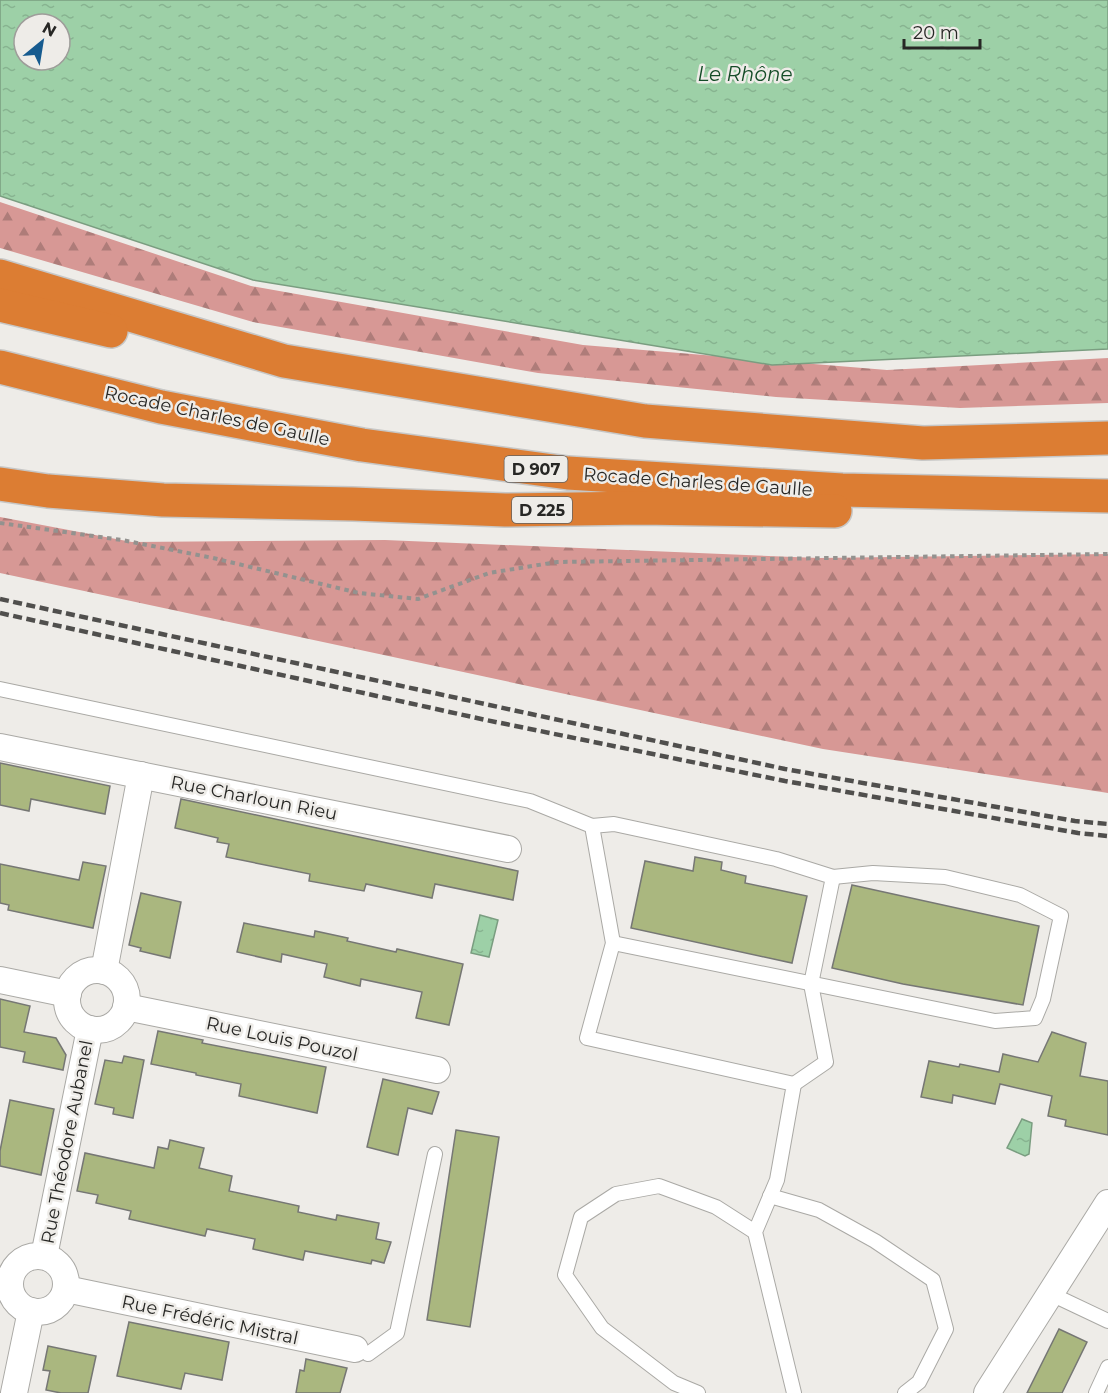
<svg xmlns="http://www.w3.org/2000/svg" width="1108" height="1393" viewBox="0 0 1108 1393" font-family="Montserrat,sans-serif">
<defs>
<pattern id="forest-firs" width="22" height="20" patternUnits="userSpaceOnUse" patternTransform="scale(1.5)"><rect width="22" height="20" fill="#d79895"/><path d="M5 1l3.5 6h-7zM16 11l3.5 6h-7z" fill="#ae7c79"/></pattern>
<pattern id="water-ripples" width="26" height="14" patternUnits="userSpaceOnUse" patternTransform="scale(1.5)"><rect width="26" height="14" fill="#9dd0a7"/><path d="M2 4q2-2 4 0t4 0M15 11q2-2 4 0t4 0" fill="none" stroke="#87b390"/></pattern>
</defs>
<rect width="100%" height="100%" fill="#eeece8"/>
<g fill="url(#forest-firs)">
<path d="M0 202 251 286 583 345 887 370 1108 358V403L960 408 776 397 538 373 253 322 0 248Z"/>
<path d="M0 517 132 542 385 540 819 558 1108 554V793L823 749 0 573Z"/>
</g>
<g fill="url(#water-ripples)" stroke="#7a9d80" stroke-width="1.5" fill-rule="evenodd">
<path d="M0 0H1108V349L772 365 253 280 0 196ZM24 24H60V60H24Z"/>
<path d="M480 915 498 920 489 957 471 953Z"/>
<path d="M1022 1119 1032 1123 1029 1154 1025 1156 1007 1148Z"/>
</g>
<g fill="#aab77f" stroke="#767774" stroke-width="1.5">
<path d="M0 763 110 786 105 814 31 799 29 811 0 805Z"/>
<path d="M181 799 518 871 513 900 435 884 432 898 366 884 364 891 309 881 310 874 226 857 229 844 217 842 218 838 175 828Z"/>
<path d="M695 857 722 862 721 870 746 876 745 883 807 896 792 963 631 928 645 861 693 871Z"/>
<path d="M83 862 106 866 93 928 8 910 9 905 0 903V864L79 880Z"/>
<path d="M852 885 1039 926 1023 1005 903 984 832 968Z"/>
<path d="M141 893 181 902 170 958 140 951 141 948 129 945Z"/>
<path d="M244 923 314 937 315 931 348 938 347 941 396 952 397 949 463 964 449 1025 416 1018 422 992 361 979 360 986 324 977 327 964 282 954 281 962 237 952Z"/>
<path d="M0 999 30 1006 24 1032 56 1038 66 1055 63 1070 23 1062 25 1052 0 1047Z"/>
<path d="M158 1031 203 1040 202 1043 326 1067 317 1113 239 1096 241 1084 196 1075V1073L151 1064Z"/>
<path d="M1052 1032 1086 1043 1080 1076 1108 1081V1135L1065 1126 1066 1120 1048 1116 1052 1096 1000 1084 995 1104 953 1095 952 1103 921 1097 929 1061 959 1067 960 1064 999 1072 1003 1054 1038 1062Z"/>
<path d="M124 1056 144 1060 133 1118 113 1114 114 1108 95 1104 105 1060 122 1063Z"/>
<path d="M383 1079 439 1092 432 1114 408 1108 398 1155 367 1147Z"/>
<path d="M10 1100 54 1109 41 1175 0 1166V1151Z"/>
<path d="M456 1130 499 1137 470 1327 427 1320Z"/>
<path d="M170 1140 204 1148 199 1168 232 1176 229 1191 299 1206 298 1212 336 1220 337 1215 379 1223 376 1239 391 1242 384 1263 372 1260 371 1264 305 1251 303 1260 253 1249 255 1239 207 1229 205 1236 129 1219 131 1211 96 1203 98 1195 77 1191 85 1153 154 1168 158 1147 168 1149Z"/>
<path d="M129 1322 229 1342 222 1380 185 1373 181 1389 117 1376Z"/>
<path d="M1059 1329 1087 1342 1062 1393H1027Z"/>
<path d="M48 1346 96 1356 88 1393H61L46 1390 50 1371 43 1370Z"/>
<path d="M306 1359 347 1368 340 1393H296L300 1370 304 1371Z"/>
</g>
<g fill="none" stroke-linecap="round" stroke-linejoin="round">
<defs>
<g id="lane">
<path d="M0 689 530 801 592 826 613 943 587 1038 794 1084 777 1180 755 1232 794 1393"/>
<path d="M592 826 614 824 776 859 833 877 811 984 826 1062 794 1084"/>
<path d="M613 943 995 1021 1035 1018 1043 999 1061 916 1020 895 945 877 873 873 833 877"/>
<path d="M770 1196 819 1210 875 1241 933 1280 946 1329 919 1382 905 1393"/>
<path d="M1051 1294 1108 1321"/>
<path d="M368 1354 397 1333 435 1154"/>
<path d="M698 1393 674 1383 602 1328 565 1275 581 1217 616 1194 659 1186 716 1207 755 1232"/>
<path d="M1096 1393 1108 1367"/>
</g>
<g id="street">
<path d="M0 747 508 849"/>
<circle cx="97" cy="1000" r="30"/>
<path d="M104 971 141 775"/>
<path d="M0 980 68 994"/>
<path d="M126 1007 437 1070"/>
<circle cx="38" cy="1284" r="28"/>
<path d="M44 1256 90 1029"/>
<path d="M66 1289 355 1349"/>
<path d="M14 1393 31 1311"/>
<path d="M987 1393 1108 1203"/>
</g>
<g id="highway">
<path d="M0 276 284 361 645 421 923 443 1108 438"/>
<path d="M0 305 111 331"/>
<path d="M0 367 161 407 362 445 568 473 842 490 1108 496"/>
<path d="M0 484 48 491 163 500 353 504 505 510 641 508 835 511"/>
</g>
</defs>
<use href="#lane" stroke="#aaa9a5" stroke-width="16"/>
<use href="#street" stroke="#aaa9a5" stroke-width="28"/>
<use href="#highway" stroke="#c7c7c6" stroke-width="36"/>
<path stroke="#93928f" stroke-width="4" stroke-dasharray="4.5 4.5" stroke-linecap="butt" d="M0 523 122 540 213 558 359 593 418 599 489 573 557 562 1108 554"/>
<use href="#lane" stroke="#fff" stroke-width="14"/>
<use href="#street" stroke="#fff" stroke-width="26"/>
<use href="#highway" stroke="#dc7d33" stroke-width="33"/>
<g stroke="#504f4d" stroke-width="4.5" stroke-dasharray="9 4.5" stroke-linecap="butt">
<path d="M0 599 785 769 1075 821 1108 824"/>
<path d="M0 613 486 720 785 781 1078 833 1108 836"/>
</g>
</g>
<g text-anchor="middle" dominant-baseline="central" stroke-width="5" stroke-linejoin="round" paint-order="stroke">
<g fill="#eeece8" stroke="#636260" stroke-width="1.5">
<rect x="504.5" y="456" width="63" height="26" rx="4.5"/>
<rect x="512" y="497" width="60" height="26" rx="4.5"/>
</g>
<g font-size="16" font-weight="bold" fill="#272725">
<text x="536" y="469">D 907</text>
<text x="542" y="510">D 225</text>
</g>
<g font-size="18" fill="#272725" stroke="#eeece8">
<text transform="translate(217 416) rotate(12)">Rocade Charles de Gaulle</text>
<text transform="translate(698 482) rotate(4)">Rocade Charles de Gaulle</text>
<text transform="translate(254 798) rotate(11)">Rue Charloun Rieu</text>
<text transform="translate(282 1039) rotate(12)">Rue Louis Pouzol</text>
<text transform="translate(67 1142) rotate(-79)">Rue Théodore Aubanel</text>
<text transform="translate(210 1320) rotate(12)">Rue Frédéric Mistral</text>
</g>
<g font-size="20" font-style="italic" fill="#144c27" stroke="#eeece8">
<text x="745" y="74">Le Rhône</text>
</g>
</g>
<g transform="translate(42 42) rotate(30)"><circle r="28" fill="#eeece8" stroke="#9e9d9a" stroke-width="1.5"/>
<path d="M0-4.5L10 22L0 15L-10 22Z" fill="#165b8f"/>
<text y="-9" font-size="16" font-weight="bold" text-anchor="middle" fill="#272725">N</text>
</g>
<path d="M904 39v9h76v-9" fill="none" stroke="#272725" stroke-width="3"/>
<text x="913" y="39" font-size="18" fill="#272725" stroke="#eeece8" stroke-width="4.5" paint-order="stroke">20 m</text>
</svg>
